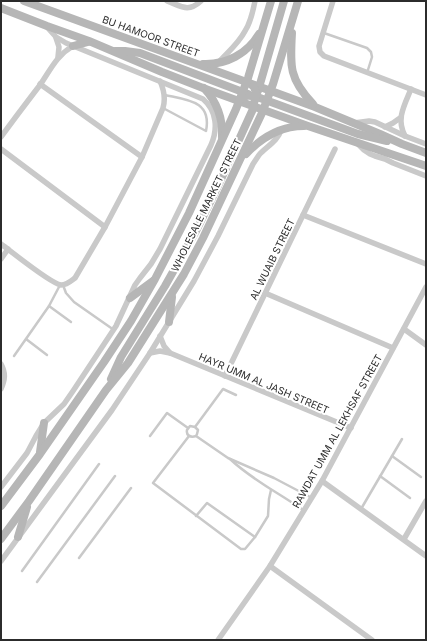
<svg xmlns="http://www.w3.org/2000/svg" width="427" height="641" viewBox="0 0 427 641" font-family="Inter,sans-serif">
<rect width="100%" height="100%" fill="#fff"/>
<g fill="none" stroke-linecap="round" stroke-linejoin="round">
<g stroke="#c9c9c9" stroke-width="2.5">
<path d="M324 33 367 48 371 52 372 57 367 73"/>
<path d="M163 108 206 131C212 101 188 100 165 95"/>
<path d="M63 285 66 293 74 302 114 330"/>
<path d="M49 306 71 322"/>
<path d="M26 339 47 355"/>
<path d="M14 356 49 306 60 285"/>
<path d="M195 427 223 389 236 395"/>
<path d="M150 436 167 413 188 428"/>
<path d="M189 436 153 483 241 549H245L255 537 268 516 269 499 271 490"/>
<path d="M196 436 197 434 198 430 195 427 190 426 187 430C186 435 190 438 196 436L228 458 274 478 312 498"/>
<path d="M392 456 421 477"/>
<path d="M230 459C252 480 279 493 303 510"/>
<path d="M380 476 410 498"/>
<path d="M361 509 402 439"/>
<path d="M196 516 207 503 255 537"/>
<path d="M79 558 131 488"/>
<path d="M22 571 99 464"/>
<path d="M37 582 115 476"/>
</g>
<g stroke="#c9c9c9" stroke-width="5.5">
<path d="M167 1C181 6 188 13 201 1"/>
<path d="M333 1 319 46 320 52 324 56 426 95"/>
<path d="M56 38 59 47 58 57"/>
<path d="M218 63C227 53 239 43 245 31 251 22 253 11 255 1"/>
<path d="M40 84 142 157"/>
<path d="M354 123 369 121 375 122 405 136 426 144"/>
<path d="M385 127 393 123 400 118"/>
<path d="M405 136C396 119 404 106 411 89"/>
<path d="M1 137C14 119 27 102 40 85 51 69 56 56 73 46"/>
<path d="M358 144 364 150 370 154 375 156 385 159 393 163 426 176"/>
<path d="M1 149 105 227"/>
<path d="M303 215 426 264"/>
<path d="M1 244C12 252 51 284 61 285 67 285 71 281 75 278L105 227 142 157 163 108C166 98 164 90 160 81"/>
<path d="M1 259 8 249"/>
<path d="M265 293 393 348"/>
<path d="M404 329 426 345"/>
<path d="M160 336 164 346 170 353"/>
<path d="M150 353 160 351 170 353 351 428"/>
<path d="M1 364C6 373 5 380 1 389"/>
<path d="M225 376 335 149"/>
<path d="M322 481 426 556"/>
<path d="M1 487 27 453 36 436 44 423 64 404 73 391 116 326 135 285 140 278 151 264 160 249 211 145C218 129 217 111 203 99L66 43 56 37 47 27"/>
<path d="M404 539 426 501"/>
<path d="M1 561 112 410 150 353 194 281 218 236 253 164C255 161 257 158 259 155 266 147 278 141 281 130"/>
<path d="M270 566 372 640"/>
<path d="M218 640 270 566 322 481 426 287"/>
</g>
<g stroke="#b6b6b6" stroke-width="8">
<path d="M24 1 315 107 380 134 402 144 426 153"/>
<path d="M1 8 47 26 89 41 162 72 203 88 308 126 426 166"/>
<path d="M292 33C290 66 289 79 313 104"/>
<path d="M73 46 88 42"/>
<path d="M115 51H125L140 53 248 94"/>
<path d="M203 64C226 65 247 54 259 34"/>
<path d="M204 88C217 102 223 118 222 137"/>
<path d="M258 91 284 1"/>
<path d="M239 101C245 93 252 96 260 98L358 134 387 141"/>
<path d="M246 154C262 137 281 126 304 126"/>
<path d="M130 298 153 281"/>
<path d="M169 322 172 297"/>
<path d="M111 379 121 357 165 286 196 231 217 188 253 109 256 93 254 87 249 83"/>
<path d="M40 452 44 423"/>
<path d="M1 506 40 454 104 362 131 321 155 279 189 213 236 109 248 78 271 1"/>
<path d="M18 537 27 507"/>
<path d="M1 539 29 501 106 390 128 363 184 274 203 238 262 113 273 84 298 1"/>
</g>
</g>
<g text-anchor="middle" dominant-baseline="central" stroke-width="4" stroke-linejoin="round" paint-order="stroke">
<g font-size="10" fill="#2c2c2c" stroke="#fff">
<text transform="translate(151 36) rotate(20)">BU HAMOOR STREET</text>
<text transform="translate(206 205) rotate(-64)">WHOLESALE MARKET STREET</text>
<text transform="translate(272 259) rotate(-64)">AL WUAIB STREET</text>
<text transform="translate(264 383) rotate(23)">HAYR UMM AL JASH STREET</text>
<text transform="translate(337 431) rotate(-61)">RAWDAT UMM AL LEKHSAF STREET</text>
</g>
</g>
<rect width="427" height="641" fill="none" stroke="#2c2c2c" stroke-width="4"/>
</svg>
